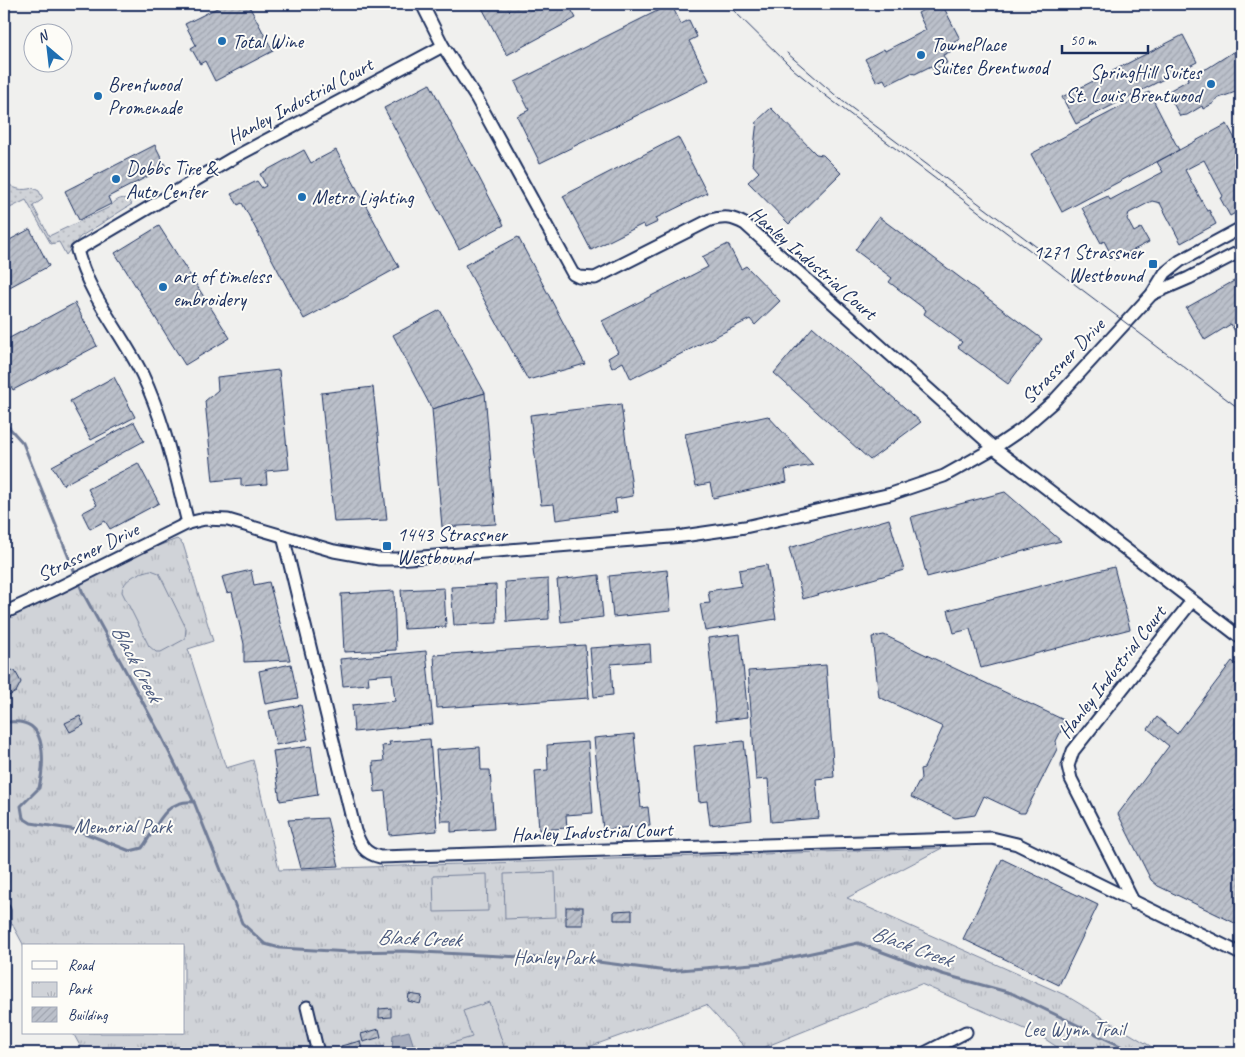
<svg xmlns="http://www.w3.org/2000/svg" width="1245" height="1057" viewBox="0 0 1245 1057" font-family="Caveat,sans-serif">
<defs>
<pattern id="grass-dots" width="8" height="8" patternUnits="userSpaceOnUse" patternTransform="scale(1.25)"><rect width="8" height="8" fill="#d0d3d8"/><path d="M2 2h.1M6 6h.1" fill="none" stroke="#b2b5bc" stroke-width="1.8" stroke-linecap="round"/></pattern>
<pattern id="park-tufts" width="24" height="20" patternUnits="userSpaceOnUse" patternTransform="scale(1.25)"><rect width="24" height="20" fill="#d0d3d8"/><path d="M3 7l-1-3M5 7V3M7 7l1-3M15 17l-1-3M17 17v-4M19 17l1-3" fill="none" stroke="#b2b5bc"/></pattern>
<pattern id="building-hatch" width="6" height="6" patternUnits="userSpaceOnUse" patternTransform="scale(1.25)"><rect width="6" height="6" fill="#bbc0ca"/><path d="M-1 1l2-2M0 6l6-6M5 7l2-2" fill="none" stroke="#a0a5b0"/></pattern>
</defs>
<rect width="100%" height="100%" fill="#f0f0ee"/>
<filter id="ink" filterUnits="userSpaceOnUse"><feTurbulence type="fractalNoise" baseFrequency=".02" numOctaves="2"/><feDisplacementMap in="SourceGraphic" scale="10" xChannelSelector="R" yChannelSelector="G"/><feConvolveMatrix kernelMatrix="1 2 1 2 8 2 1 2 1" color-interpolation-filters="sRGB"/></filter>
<g filter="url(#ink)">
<path fill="url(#grass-dots)" stroke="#76819b" d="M5 180C13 190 22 191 33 188L39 191 43 199 33 206 49 236 110 207C116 199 125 194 132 204L80 237 66 255 59 242 51 244 26 200 4 211Z"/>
<path fill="url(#park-tufts)" stroke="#76819b" d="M177 539 183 544 213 641 188 649 226 768 253 760 279 870 942 848 847 898 1065 995 1162 1053H1066L1039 1035 921 984 750 1053 706 1005 572 1053H84L73 1033H184V946H24L4 909V613L101 567Z"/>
<g fill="#d0d3d8" stroke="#76819b">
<path d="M151 570 159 573 186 628 185 639 161 652H156L149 646 122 592C123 579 139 572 151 570Z"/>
<path d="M555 872 556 917 505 919 504 874Z"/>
<path d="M487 874 488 911 434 912 433 876Z"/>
<path d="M489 1002 506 1053H449L446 1045 472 1037 463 1011Z"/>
</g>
<path fill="#a7adbd" stroke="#6f7b97" d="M409 1031 416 1053H382L392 1050 393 1035Z"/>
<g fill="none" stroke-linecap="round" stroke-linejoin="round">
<g stroke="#6f7b97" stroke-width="3">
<path d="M4 422 23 443 83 593 159 732 194 802 242 923 265 944 280 948 349 952 402 951 583 960 667 971 765 963 858 943 942 974 1011 993 1135 1053"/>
<path d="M4 722C10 722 18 721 24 723 48 729 43 771 39 788L21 806 23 818 31 823 77 830 130 851 142 848C157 828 163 799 194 802"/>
</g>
</g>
<g fill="url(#building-hatch)" stroke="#1b2f5e">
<path d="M225 4H248L273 51 215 81 205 61 200 64 191 48 196 45 185 24Z"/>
<path d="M480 4H568L576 18 507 55Z"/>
<path d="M671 4 681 24 689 20 697 37 689 41 709 80 540 163 517 116 529 110 515 82Z"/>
<path d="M935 4H942L960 39 951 44 954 50 943 55 947 63 933 70 931 66 915 74 911 73 887 85 884 79 877 82 865 59 884 49 885 51 926 30 918 13Z"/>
<path d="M1183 35 1197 62 1076 124 1062 97Z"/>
<path d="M1241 49V90L1219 98 1215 100 1214 103 1203 109 1202 106 1187 115 1180 116 1167 92 1188 80 1187 77 1208 68 1233 52 1236 56V51Z"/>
<path d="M430 84 504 225 459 249 384 108Z"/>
<path d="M1149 92 1179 150 1062 212 1031 154Z"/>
<path d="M771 108 816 154 823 155 841 173 789 224 748 182 759 172 752 164 757 121Z"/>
<path d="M1227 124 1241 150V210L1230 216 1220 198 1223 196 1204 160 1185 170 1207 211 1209 210 1216 224 1181 243 1160 203 1152 201 1129 213 1127 219 1134 232 1141 228 1149 242 1114 260 1104 241 1101 243 1082 208 1108 196 1110 200 1163 172 1157 162Z"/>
<path d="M678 137 707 193 656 218 658 222 645 228 643 224 591 250 563 196Z"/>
<path d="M155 145 166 167 108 197 111 204 79 220 65 191Z"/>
<path d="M304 150 311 163 336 150 399 267 304 319 242 203 238 205 231 194 257 181 262 188 266 186 260 174Z"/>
<path d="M879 217 1042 339 1008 384 958 347 962 342 924 314 926 310 889 282 892 278 855 250Z"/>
<path d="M159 226 230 338 185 365 115 253Z"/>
<path d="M30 229 49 266 4 290V243Z"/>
<path d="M518 237 585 364 528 380 465 265Z"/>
<path d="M728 244 741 269 746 266 780 301 755 325 750 319 631 379 623 362 612 368 608 358 618 352 602 321 708 267 702 257Z"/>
<path d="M1241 277V343L1231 324 1205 340 1186 308Z"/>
<path d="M75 303 97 346 13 390 4 373V341Z"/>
<path d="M440 310 485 393 432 409 393 335Z"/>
<path d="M813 327 921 422 870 460 774 373Z"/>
<path d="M279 370 289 469 266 471 267 484 241 486V478L213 481 205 401 218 390 217 377Z"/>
<path d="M114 377 135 417 91 440 70 401Z"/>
<path d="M373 387 387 520 334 522 321 393Z"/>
<path d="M485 393 496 524 442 527 432 409Z"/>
<path d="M621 404 633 496 615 499 617 512 556 520 554 504 541 505 530 415Z"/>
<path d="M768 416 813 465 785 470 787 482 713 498 710 483 696 486 685 434Z"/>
<path d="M134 422 144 441 63 485 52 466Z"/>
<path d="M138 463 159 503 110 529 105 521 90 529 82 513 97 505 88 489Z"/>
<path d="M1005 492 1061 541 927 577 911 517Z"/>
<path d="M889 519 904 570 803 599 789 548Z"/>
<path d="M767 565 776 619 705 631 700 604 710 603 708 591 741 586 739 570Z"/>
<path d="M1114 567 1130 629 981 668 970 629 954 633 948 610Z"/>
<path d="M251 570 254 585 269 582 290 660 244 662V644L232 592 227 593 222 577Z"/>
<path d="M667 570 671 611 613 617 609 576Z"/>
<path d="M599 575 603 617 561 622 557 580Z"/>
<path d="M1241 577V593L1233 586Z"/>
<path d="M548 579 549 619 507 622 505 582Z"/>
<path d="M496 585 497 623 454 625 451 587Z"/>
<path d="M444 588 446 627 404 629 401 590Z"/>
<path d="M394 591 396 650 344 652 341 594Z"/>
<path d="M740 634 748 717 716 721 708 638Z"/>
<path d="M884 635 1066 721 1056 741 1057 749 1025 813H1020L984 796 975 815 955 818 911 797 921 778 920 769 924 768 943 727 879 697 872 637Z"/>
<path d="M650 644 651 661 611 664 613 695 594 697 590 648Z"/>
<path d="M585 645 589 698 437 708 434 655Z"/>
<path d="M426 651 433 724 354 732 352 705 395 701 392 674 368 676 369 684 343 686 340 659Z"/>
<path d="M1232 661 1241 668V926L1158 886 1151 880 1118 814 1169 746 1148 729 1157 717 1177 734Z"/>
<path d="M291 664 298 698 265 704 259 671Z"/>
<path d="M826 665 834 777 816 779 819 818 771 822 768 779 756 780 748 671Z"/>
<path d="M4 668 15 671 21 682 16 692 7 697 4 696Z"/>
<path d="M301 705 308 739 276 745 269 711Z"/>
<path d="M80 716 84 725 70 732 65 723Z"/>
<path d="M634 734 641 808 648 807 650 825 603 830 594 738Z"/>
<path d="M430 739 437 831 389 835 385 791 375 792 373 762 384 761 382 746 390 745 389 742Z"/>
<path d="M744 741 752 820 710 825 707 801 699 802 694 746Z"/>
<path d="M588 742 593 813 566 815 567 828 539 830 535 771 548 770 547 745Z"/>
<path d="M311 746 318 795 280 801 273 751Z"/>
<path d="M480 747 481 770H490L494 829 451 832V821H441L436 750Z"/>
<path d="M327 818 339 866 301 868 288 820Z"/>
<path d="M1002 859 1098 905 1059 985 963 939Z"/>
<rect x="566" y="907" width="17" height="18"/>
<path d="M632 910V920H614V911Z"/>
<path d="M409 994 422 996 420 1004 408 1001Z"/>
<path d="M391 1008V1017L379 1018V1009Z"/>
<path d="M379 1029 381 1037 363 1042 361 1034Z"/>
<path d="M360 1041 363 1053H343L341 1046Z"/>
</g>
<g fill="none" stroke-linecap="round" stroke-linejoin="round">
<defs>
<g id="minor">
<path d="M422 4 443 46 477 99 573 274 579 277 595 278 710 220C724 216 732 217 745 224L994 448 1241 638"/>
<path d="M1152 294 1189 278 1241 251"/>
<path d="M188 523C175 473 165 422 142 374 121 332 89 296 77 250L233 158 443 46"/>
<path d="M283 536 355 831C361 846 364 853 380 857L992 838 1017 844 1241 954"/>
<path d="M4 613 54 590 188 523 205 519 228 520 334 551 379 559H397L683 536 745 527 891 494 944 476 994 448 1022 429 1053 402 1152 294 1165 273 1180 261 1241 228"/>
<path d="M1134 903 1071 779 1068 766 1073 751 1192 601"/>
<path d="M4 910V925"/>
<path d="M307 1007 318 1053"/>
<path d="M925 1053 966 1032"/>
</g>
</defs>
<use href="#minor" stroke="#1b2f5e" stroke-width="15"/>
<use href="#minor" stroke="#fdfcf7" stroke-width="11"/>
<g stroke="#1b2f5e" stroke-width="1">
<path d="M727 4 793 69 826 96 1241 410"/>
<path d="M787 53 841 100 1054 260"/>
</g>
</g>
</g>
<g fill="#1f6fb2" stroke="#fdfcf7" stroke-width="2">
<circle cx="222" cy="41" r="5"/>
<circle cx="921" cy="55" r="5"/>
<circle cx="1211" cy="84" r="5"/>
<circle cx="98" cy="96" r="5"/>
<circle cx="116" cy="179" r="5"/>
<circle cx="302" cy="197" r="5"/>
<rect x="1148" y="259" width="10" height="10" rx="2.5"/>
<circle cx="163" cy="287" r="5"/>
<rect x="382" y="541" width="10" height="10" rx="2.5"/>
</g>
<g text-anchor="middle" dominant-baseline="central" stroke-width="4" stroke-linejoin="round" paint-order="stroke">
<g font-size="20" fill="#1b2f5e" stroke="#fdfcf7" text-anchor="start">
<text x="232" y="41">Total Wine</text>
<text x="931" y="44">TownePlace<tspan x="931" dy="23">Suites Brentwood</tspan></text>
<text x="1201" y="72" text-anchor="end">SpringHill Suites<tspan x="1201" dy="23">St. Louis Brentwood</tspan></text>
<text x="108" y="84">Brentwood<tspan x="108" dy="23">Promenade</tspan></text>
<text x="126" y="168">Dobbs Tire &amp;<tspan x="126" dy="23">Auto Center</tspan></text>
<text x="312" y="197">Metro Lighting</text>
<text x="1143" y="252" text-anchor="end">1271 Strassner<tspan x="1143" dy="23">Westbound</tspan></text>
<text x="173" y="276">art of timeless<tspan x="173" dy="23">embroidery</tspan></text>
<text x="397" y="534">1443 Strassner<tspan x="397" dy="23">Westbound</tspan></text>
</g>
<g font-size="20" fill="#1b2f5e" stroke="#fdfcf7">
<text transform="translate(300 101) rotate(-28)">Hanley Industrial Court</text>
<text transform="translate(813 263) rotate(41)">Hanley Industrial Court</text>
<text transform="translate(1063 361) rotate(-46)">Strassner Drive</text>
<text transform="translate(88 552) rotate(-26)">Strassner Drive</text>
<text transform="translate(1112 672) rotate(-52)">Hanley Industrial Court</text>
<text transform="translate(592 832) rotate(-2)">Hanley Industrial Court</text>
</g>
<g font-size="20" fill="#48587c" stroke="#fdfcf7">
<text x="123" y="826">Memorial Park</text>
<text x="554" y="957">Hanley Park</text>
<text x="1074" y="1029">Lee Wynn Trail</text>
</g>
<g font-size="21" font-style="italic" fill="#4c5b7f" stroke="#fdfcf7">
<text transform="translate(137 663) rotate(62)">Black Creek</text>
<text transform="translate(419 938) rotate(2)">Black Creek</text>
<text transform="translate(912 946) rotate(20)">Black Creek</text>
</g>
</g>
<rect width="1245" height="1057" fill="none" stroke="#fdfcf7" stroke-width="20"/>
<rect x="10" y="10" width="1225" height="1037" fill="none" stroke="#1b2f5e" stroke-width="2" filter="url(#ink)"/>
<rect x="22" y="944" width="162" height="90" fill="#fdfcf7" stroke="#a3aaba"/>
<rect x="32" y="961" width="25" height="8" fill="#fdfcf7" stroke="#a3aaba"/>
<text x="68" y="970" font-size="15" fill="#1b2f5e">Road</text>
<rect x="32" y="982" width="25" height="15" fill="url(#park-tufts)" stroke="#a3aaba"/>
<text x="68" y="994" font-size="15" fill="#1b2f5e">Park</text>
<rect x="32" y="1007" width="25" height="15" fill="url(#building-hatch)" stroke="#a3aaba"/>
<text x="68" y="1020" font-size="15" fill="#1b2f5e">Building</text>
<g transform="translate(48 48) rotate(332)"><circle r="24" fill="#fdfcf7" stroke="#a3aaba"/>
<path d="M0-4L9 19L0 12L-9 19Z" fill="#1f6fb2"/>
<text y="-8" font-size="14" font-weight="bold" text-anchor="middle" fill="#1b2f5e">N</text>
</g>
<path d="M1062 45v8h86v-8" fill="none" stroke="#1b2f5e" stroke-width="2.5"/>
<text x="1070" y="45" font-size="15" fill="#1b2f5e" stroke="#fdfcf7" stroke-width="4" paint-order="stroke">50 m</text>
</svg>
